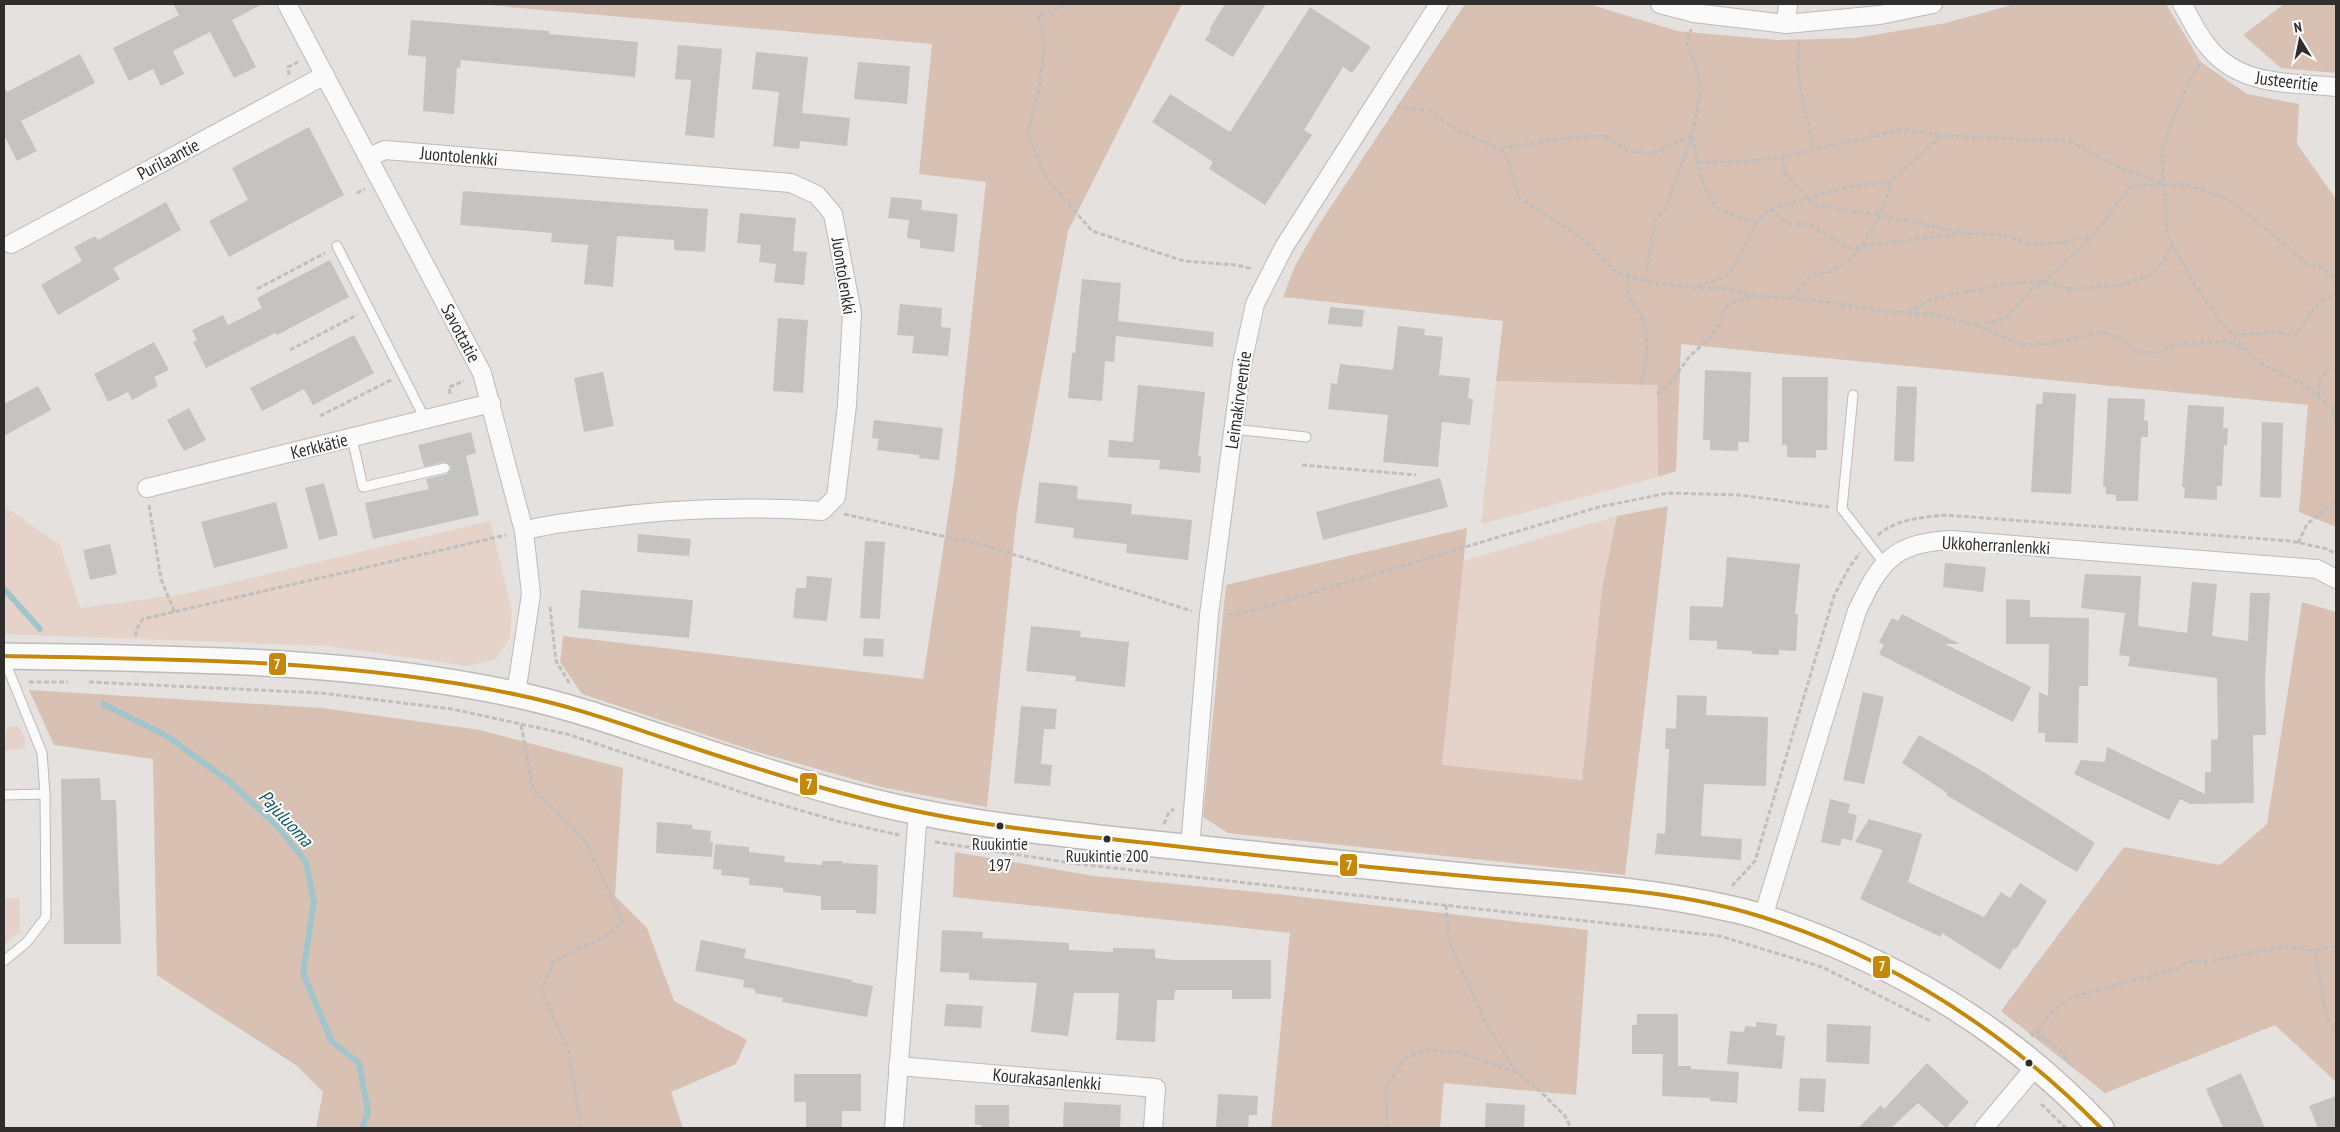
<svg xmlns="http://www.w3.org/2000/svg" width="2340" height="1132" viewBox="0 0 2340 1132" font-family="'PT Sans Narrow',sans-serif">
<rect width="100%" height="100%" fill="#e4e1df"/>
<g fill="#e5d3c9">
<path d="M1496 381 1657 385 1658 477 1481 524Z"/>
<path d="M4 506 60 545 80 608 184 594 490 521 512 611 510 637 496 659 468 666 329 646 4 634Z"/>
<path d="M1617 516 1602 588 1582 780 1442 766 1463 561Z"/>
<path d="M18 726 25 738V748L4 751 7 727Z"/>
<path d="M4 898H19L20 931 4 945Z"/>
</g>
<g fill="#d8c1b3">
<path d="M475 4H1182L1068 231 1017 511 987 807 881 787 754 751 582 694 560 662 563 636 923 679 955 471 986 182 919 174 932 44Z"/>
<path d="M1465 4H1589L1677 31 1778 40 1855 38 1946 23 2015 4H2166L2201 62 2247 94 2299 104 2297 144 2336 199V527L2299 512 2308 405 1681 344 1676 471 1658 477 1657 385 1496 381 1503 321 1283 297 1295 266 1316 229Z"/>
<path d="M2284 4H2336V73L2281 68 2243 35Z"/>
<path d="M1668 506 1625 875 1228 833 1203 817 1226 585 1467 528 1442 765 1582 780 1602 588 1617 516Z"/>
<path d="M2302 602 2336 612V1082L2275 1025 2105 1093 2001 1011 2124 847 2220 865 2267 824Z"/>
<path d="M29 690 322 708 480 730 623 768 615 896 647 928 674 1001 747 1040 736 1064 671 1092 683 1128H316L323 1092 297 1066 157 975 153 759 54 745Z"/>
<path d="M955 852 1094 876 1277 894 1588 930 1576 1095 1444 1083 1440 1128H1271L1290 933 953 897Z"/>
</g>
<g fill="none" stroke-linecap="round" stroke-linejoin="round">
<g stroke="#a1c5cb" stroke-width="6">
<path d="M4 589 40 629"/>
<path d="M103 704 167 736 230 782 278 827 306 862 314 902 303 973 332 1042 359 1063 368 1112 362 1128"/>
</g>
</g>
<g fill="#c5c3c1">
<path d="M173 4H263L232 20 256 67 234 78 210 32 173 51 184 74 161 86 153 69 129 81 113 48 179 15Z"/>
<path d="M1225 4H1266L1233 57 1205 40 1211 31 1209 30Z"/>
<path d="M1310 7 1371 47 1352 73 1343 67 1304 130 1312 135 1265 205 1209 169 1213 162 1152 122 1170 94 1230 132Z"/>
<path d="M411 20 549 31V34L638 42 635 77 461 60 460 68 457 67 454 114 423 111 426 57 408 55Z"/>
<path d="M678 45 722 49 714 138 685 135 691 80 675 79Z"/>
<path d="M756 52 808 57 802 113 850 118 847 146 800 141 799 149 773 146 779 92 752 89Z"/>
<path d="M80 54 95 83 21 121 37 151 17 161 4 135V86L7 92Z"/>
<path d="M858 62 910 66 907 104 854 99Z"/>
<path d="M309 127 344 195 229 257 209 221 248 200 232 168Z"/>
<path d="M463 191 708 209 705 252 674 250V240L617 236 613 287 584 284 588 245 551 242 552 233 460 225Z"/>
<path d="M891 197 922 200 921 210 958 214 954 252 920 248V240L907 238 909 220 888 218Z"/>
<path d="M166 202 181 230 113 268 120 279 58 315 41 285 82 261 74 247 95 236 98 240Z"/>
<path d="M740 213 796 218 793 251 807 252 804 285 774 282 776 264 759 262 761 245 737 243Z"/>
<path d="M330 260 349 297 277 335 275 333 206 368 193 342 197 340 192 330 223 315 228 325 262 308 257 298Z"/>
<path d="M1082 279 1121 283 1118 321 1214 332 1213 347 1116 336 1114 362 1105 361 1102 401 1068 398 1072 353H1075Z"/>
<path d="M900 304 942 308 941 327 951 328 948 356 912 353 914 336 897 335Z"/>
<path d="M1330 307 1364 310 1362 327 1328 324Z"/>
<path d="M778 318 808 320 803 393 773 391Z"/>
<path d="M1398 326 1425 329 1424 335 1443 337 1439 375 1470 378 1468 398 1473 399 1470 425 1442 422 1438 467 1383 462 1388 415 1328 409 1331 383 1337 384 1340 364 1393 370Z"/>
<path d="M354 335 374 373 313 405 304 389 262 411 250 388Z"/>
<path d="M154 342 169 370 154 377 158 386 132 400 128 392 108 402 94 374Z"/>
<path d="M1705 370 1751 372 1749 442H1738V451L1710 450V440H1703Z"/>
<path d="M603 372 614 426 584 432 574 378Z"/>
<path d="M1782 377H1828L1827 450H1816V458L1787 457V445H1782Z"/>
<path d="M1138 385 1205 392 1198 456H1201L1200 473 1159 469 1160 460 1108 457 1109 440 1133 442Z"/>
<path d="M38 386 51 410 4 436V404Z"/>
<path d="M1897 386 1917 387 1914 462 1894 461Z"/>
<path d="M2043 392 2076 394 2071 494 2031 492 2036 404H2042Z"/>
<path d="M2108 398 2145 399 2144 420 2148 421V437H2141L2138 501H2116V495L2106 494V487L2103 486Z"/>
<path d="M2188 405 2224 407 2223 428H2228L2227 446 2224 445 2222 486H2217V500L2184 498 2185 487H2182Z"/>
<path d="M189 408 206 440 184 451 167 420Z"/>
<path d="M874 420 943 428 939 460 919 458V455L877 450 879 439 872 438Z"/>
<path d="M2262 422 2283 423 2281 498 2260 497Z"/>
<path d="M471 432 476 453 466 456 479 515 373 539 365 503 429 489 426 479 447 474 451 470V466L444 462 424 467 418 445Z"/>
<path d="M1440 478 1448 507 1323 540 1316 512Z"/>
<path d="M1039 482 1078 486 1077 499 1132 504 1131 514 1192 520 1188 560 1126 553 1127 544 1073 538 1074 528 1035 523Z"/>
<path d="M324 483 338 535 319 540 305 488Z"/>
<path d="M276 502 288 548 214 568 201 522Z"/>
<path d="M638 534 691 539 689 556 637 552Z"/>
<path d="M865 541 885 542 880 619 860 618Z"/>
<path d="M110 544 117 574 90 580 83 550Z"/>
<path d="M1727 557 1800 564 1795 614H1798L1796 651 1779 650V655L1752 654V651L1717 649V641L1689 640 1690 606 1723 607Z"/>
<path d="M1945 563 1986 567 1983 592 1943 587Z"/>
<path d="M2085 574 2141 576 2138 626 2187 633 2192 582 2217 584 2212 636 2248 641 2250 593H2270L2265 679 2266 735H2253L2254 803 2190 804 2180 799 2169 820 2074 774 2081 760 2105 762 2107 747 2205 794V772H2211V740L2218 739 2217 678 2128 666 2130 657 2119 655 2125 613 2081 608Z"/>
<path d="M807 576 832 578 827 621 793 618 796 588H806Z"/>
<path d="M581 590 693 600 689 638 578 628Z"/>
<path d="M2006 599 2030 600V617L2089 618 2088 686H2079L2078 743 2045 742V733H2038L2039 692 2048 696 2049 644H2006Z"/>
<path d="M1902 614 1960 644H1945L2031 687 2013 722 1879 654 1884 645 1879 642 1892 618 1898 621Z"/>
<path d="M1031 626 1081 631 1080 637 1129 642 1125 687 1075 681 1076 676 1026 671Z"/>
<path d="M864 638 884 639 883 657 863 656Z"/>
<path d="M1863 692 1884 697 1864 784 1843 780Z"/>
<path d="M1677 695 1707 696 1706 715 1768 717 1766 786 1704 784 1701 836 1742 839 1741 860 1655 854 1657 833 1665 834 1669 749H1665L1666 728 1676 729Z"/>
<path d="M1021 706 1057 709 1055 729H1044L1041 764 1052 765 1050 786 1014 783Z"/>
<path d="M1919 735 1982 771 2095 843 2077 872 1946 795 1947 793 1902 763Z"/>
<path d="M100 778 101 800H116L121 944H64L61 779Z"/>
<path d="M1830 799 1850 804 1848 813 1857 815 1852 841 1842 838 1840 846 1821 842Z"/>
<path d="M1869 819 1922 834 1908 882 1984 917 2001 892 2010 898 2020 883 2047 901 2016 949 2014 948 2000 970 1942 933 1941 937 1860 899 1883 850 1855 842Z"/>
<path d="M657 822 693 825 692 829 711 831 710 842H713L712 857 656 853Z"/>
<path d="M715 844 749 847V852L785 856 784 862 822 865V861H842V863L878 865 876 914 856 913V910H821V896L783 892V888L749 885V878L721 875 722 870 713 869Z"/>
<path d="M942 930 983 932 982 938 1069 943V950L1113 952V948L1155 949V958L1175 960H1271V999H1232V990H1175L1174 1000H1157L1155 1042 1116 1040 1119 993H1074L1068 1036 1031 1032 1037 983 969 980V973L940 972Z"/>
<path d="M701 940 746 949 744 958 852 980V982L873 986 867 1017 782 1002 783 998 755 993V989L743 987 744 980 695 971Z"/>
<path d="M946 1004 983 1006 981 1028 944 1026Z"/>
<path d="M1637 1014H1678V1066H1691V1069L1739 1072 1737 1103 1710 1101V1098L1662 1096 1663 1054H1632V1025H1637Z"/>
<path d="M1756 1022 1777 1024 1776 1035 1785 1036 1782 1069 1727 1064 1730 1031 1744 1032 1745 1026 1756 1027Z"/>
<path d="M1827 1024 1871 1026 1869 1064 1826 1062Z"/>
<path d="M1927 1063 1969 1102 1946 1128 1918 1103 1891 1128H1858L1881 1105 1884 1109Z"/>
<path d="M2241 1073 2265 1128H2223L2206 1089Z"/>
<path d="M794 1074H861V1111H842V1128H806V1102H794Z"/>
<path d="M1800 1078 1826 1079 1824 1112 1798 1111Z"/>
<path d="M1218 1094 1258 1096 1257 1115H1249L1248 1128H1216Z"/>
<path d="M2336 1096V1128H2318L2309 1106Z"/>
<path d="M1064 1102 1121 1105 1120 1128H1063Z"/>
<path d="M1486 1103 1525 1105 1524 1128H1485Z"/>
<path d="M975 1105H1009V1128H981V1125H975Z"/>
</g>
<g fill="none" stroke-linecap="round" stroke-linejoin="round">
<defs>
<g id="lane">
<path d="M337 246 425 419"/>
<path d="M1853 395 1842 509 1884 563"/>
<path d="M1233 429 1306 437"/>
<path d="M352 438 363 487 445 468"/>
<path d="M4 795 45 794"/>
<path d="M4 961 27 942 46 917 45 794 42 753 4 659"/>
</g>
<g id="street">
<path d="M287 4 482 373 524 531 531 594 516 694"/>
<path d="M1660 4 1694 13 1786 24 1880 15 1933 4"/>
<path d="M2182 4C2190 17 2196 32 2206 44 2238 87 2288 82 2336 87"/>
<path d="M1786 24 1788 4"/>
<path d="M369 157 385 150 791 183 817 195 833 214 852 313 847 405 836 497 822 511C746 506 671 508 595 519 571 522 547 524 524 531"/>
<path d="M11 244 325 75"/>
<path d="M147 488 491 403"/>
<path d="M1190 848 1209 615 1242 364 1255 304 1284 247 1439 4"/>
<path d="M1763 917 1857 611C1880 562 1893 543 1951 540L2317 569 2336 579"/>
<path d="M898 1066 1156 1088 1153 1128"/>
<path d="M894 1128 918 812"/>
<path d="M1984 1128 2036 1066"/>
</g>
<path id="secondary" d="M4 656C176 659 349 658 518 695 569 706 617 723 666 739 749 766 833 795 919 812 987 826 1057 833 1126 841 1232 853 1338 864 1444 874 1538 884 1634 887 1727 908 1753 913 1777 922 1801 931 1915 974 2018 1039 2101 1128"/>
</defs>
<use href="#lane" stroke="#bdbab9" stroke-width="11"/>
<use href="#street" stroke="#bdbab9" stroke-width="20"/>
<use href="#secondary" stroke="#bdbab9" stroke-width="28"/>
<g stroke="#c1bfbe" stroke-width="3" stroke-dasharray="5 2.5" stroke-linecap="butt">
<path d="M1065 4 1053 11 1038 15 1045 41 1040 84 1028 132 1046 178 1092 231 1184 261 1236 265 1253 269"/>
<path d="M1799 41C1794 77 1806 113 1814 148"/>
<path d="M2200 64 2191 78 2168 131 2162 154 2167 234 2194 284 2220 321 2246 349 2261 364 2303 384 2333 409 2336 428"/>
<path d="M289 75 288 67 298 62"/>
<path d="M1397 106 1431 112 1456 129 1505 152 1519 198 1586 241 1616 272 1645 281 1694 288 1728 289 1751 296 1813 300 1887 312 1932 314 1976 325 2021 345 2054 343 2104 332 2123 340 2136 352 2157 353 2173 345 2225 341 2246 349"/>
<path d="M1501 148 1568 138 1605 136 1627 150 1652 154 1692 135C1695 150 1703 195 1714 205 1726 215 1743 218 1757 222"/>
<path d="M1783 157 1784 172 1814 205 1879 215 1961 232"/>
<path d="M1698 162H1746L1783 157 1904 129 1941 136 2069 141 2120 168 2165 184"/>
<path d="M357 193 365 189"/>
<path d="M1770 209 1788 224H1809L1848 248 1964 233 2004 235 2027 243H2063L2094 234"/>
<path d="M1629 275 1628 297C1653 324 1648 352 1641 385"/>
<path d="M1645 281 1655 220 1665 210 1692 135 1701 93 1695 63 1687 45 1691 29"/>
<path d="M1697 287 1729 275 1757 222 1770 209 1847 187 1891 182 1940 137"/>
<path d="M257 289 325 253"/>
<path d="M1793 298C1797 293 1802 283 1807 279 1815 273 1828 273 1836 269 1863 255 1885 210 1891 182"/>
<path d="M1908 313 1931 299 2013 283 2045 282 2068 289 2122 285 2150 275 2165 260 2172 244"/>
<path d="M1976 325 2005 319 2032 289 2045 282 2094 234 2132 185H2188L2225 198 2251 216 2308 265 2323 267 2336 282"/>
<path d="M2234 335 2280 332 2292 337C2313 318 2305 307 2336 295"/>
<path d="M290 350 357 315"/>
<path d="M450 394 449 387 464 381"/>
<path d="M1657 394 1666 388 1690 356 1712 336 1720 322 1723 311 1732 303 1750 296"/>
<path d="M2318 396 2320 378 2336 364"/>
<path d="M320 416 391 380"/>
<path d="M1302 465 1416 475"/>
<path d="M149 505 161 579 175 613"/>
<path d="M844 514 987 546 1192 611"/>
<path d="M1878 535C1897 519 1920 518 1944 515L2291 541 2327 549 2336 554"/>
<path d="M2298 543 2307 524 2336 501"/>
<path d="M550 607 556 661 570 684"/>
<path d="M1228 614H1241L1599 507 1668 493 1740 495 1829 507"/>
<path d="M136 636V630L143 619 506 535"/>
<path d="M29 682H68"/>
<path d="M89 682 321 693 452 709 567 734 765 800 837 821 899 835"/>
<path d="M521 725 533 789 586 842 623 922 606 936 554 961 541 990 569 1052 581 1128"/>
<path d="M1164 824 1169 812 1174 809"/>
<path d="M935 842 1078 864 1720 936 1822 967 1930 1021"/>
<path d="M1732 886 1755 861 1834 596 1850 566 1860 553"/>
<path d="M1446 905 1449 941 1484 1020 1516 1072 1541 1092 1565 1116 1571 1128"/>
<path d="M2336 946 2315 951 2326 1014 2336 1033"/>
<path d="M2036 1030 2062 1053 2070 1064"/>
<path d="M2048 1041 2032 1035 2058 1006 2075 996 2163 973 2180 968 2187 962 2210 961 2286 946 2315 951"/>
<path d="M2041 1104 2066 1128"/>
<path d="M1387 1128 1386 1086 1405 1058 1425 1050 1462 1053 1515 1072"/>
</g>
<use href="#lane" stroke="#fbfafa" stroke-width="9"/>
<use href="#street" stroke="#fbfafa" stroke-width="18"/>
<use href="#secondary" stroke="#fbfafa" stroke-width="25"/>
<defs>
<path id="bus-1" d="M4 656C176 659 349 659 518 695 572 706 624 725 676 742 763 771 850 799 941 816 1009 829 1079 836 1148 843 1257 856 1367 867 1476 877 1570 886 1668 888 1759 916 1890 957 2005 1031 2101 1128"/>
</defs>
<use href="#bus-1" stroke="#fff" stroke-width="8"/>
<use href="#bus-1" stroke="#c5880b" stroke-width="4"/>
</g>
<g fill="#302e2d" stroke="#fff" stroke-width="2">
<circle cx="1000" cy="826" r="4.5"/>
<circle cx="1107" cy="839" r="4.5"/>
<circle cx="2029" cy="1063" r="4.5"/>
</g>
<g text-anchor="middle" dominant-baseline="central" stroke-width="4" stroke-linejoin="round" paint-order="stroke">
<g font-size="17" fill="#302e2d" stroke="#fff">
<text x="1000" y="844">Ruukintie<tspan x="1000" dy="21">197</tspan></text>
<text x="1107" y="856">Ruukintie 200</text>
</g>
<g font-size="18" fill="#302e2d" stroke="#fff">
<text transform="translate(2287 81) rotate(7)">Justeeritie</text>
<text transform="translate(459 156) rotate(5)">Juontolenkki</text>
<text transform="translate(168 159) rotate(-28)">Purilaantie</text>
<text transform="translate(844 276) rotate(81)">Juontolenkki</text>
<text transform="translate(461 333) rotate(62)">Savottatie</text>
<text transform="translate(1238 400) rotate(-82)">Leimakirveentie</text>
<text transform="translate(319 446) rotate(-14)">Kerkkätie</text>
<text transform="translate(1996 545) rotate(3)">Ukkoherranlenkki</text>
<text transform="translate(1047 1079) rotate(5)">Kourakasanlenkki</text>
</g>
<g font-size="19" font-style="italic" fill="#0f5a65" stroke="#fff">
<text transform="translate(286 818) rotate(47)">Pajuluoma</text>
</g>
</g>
<g stroke="#fff" stroke-width="2">
<rect x="268" y="652" width="19" height="24" rx="5" fill="#c5880b"/>
<rect x="799" y="772" width="19" height="24" rx="5" fill="#c5880b"/>
<rect x="1339" y="853" width="19" height="24" rx="5" fill="#c5880b"/>
<rect x="1872" y="955" width="19" height="24" rx="5" fill="#c5880b"/>
</g>
<g font-size="14" text-anchor="middle" font-weight="bold" fill="#fff">
<text x="277" y="669">7</text>
<text x="809" y="789">7</text>
<text x="1349" y="870">7</text>
<text x="1882" y="971">7</text>
</g>
<rect width="2340" height="1132" fill="none" stroke="#302e2d" stroke-width="10"/>
<g transform="translate(2300 40) rotate(350)" stroke="#ffffff" stroke-width="4" paint-order="stroke">
<path d="M0-4L9 19L0 12L-9 19Z" fill="#302e2d"/>
<text y="-8" font-size="14" font-weight="bold" text-anchor="middle" fill="#302e2d">N</text>
</g>
</svg>
